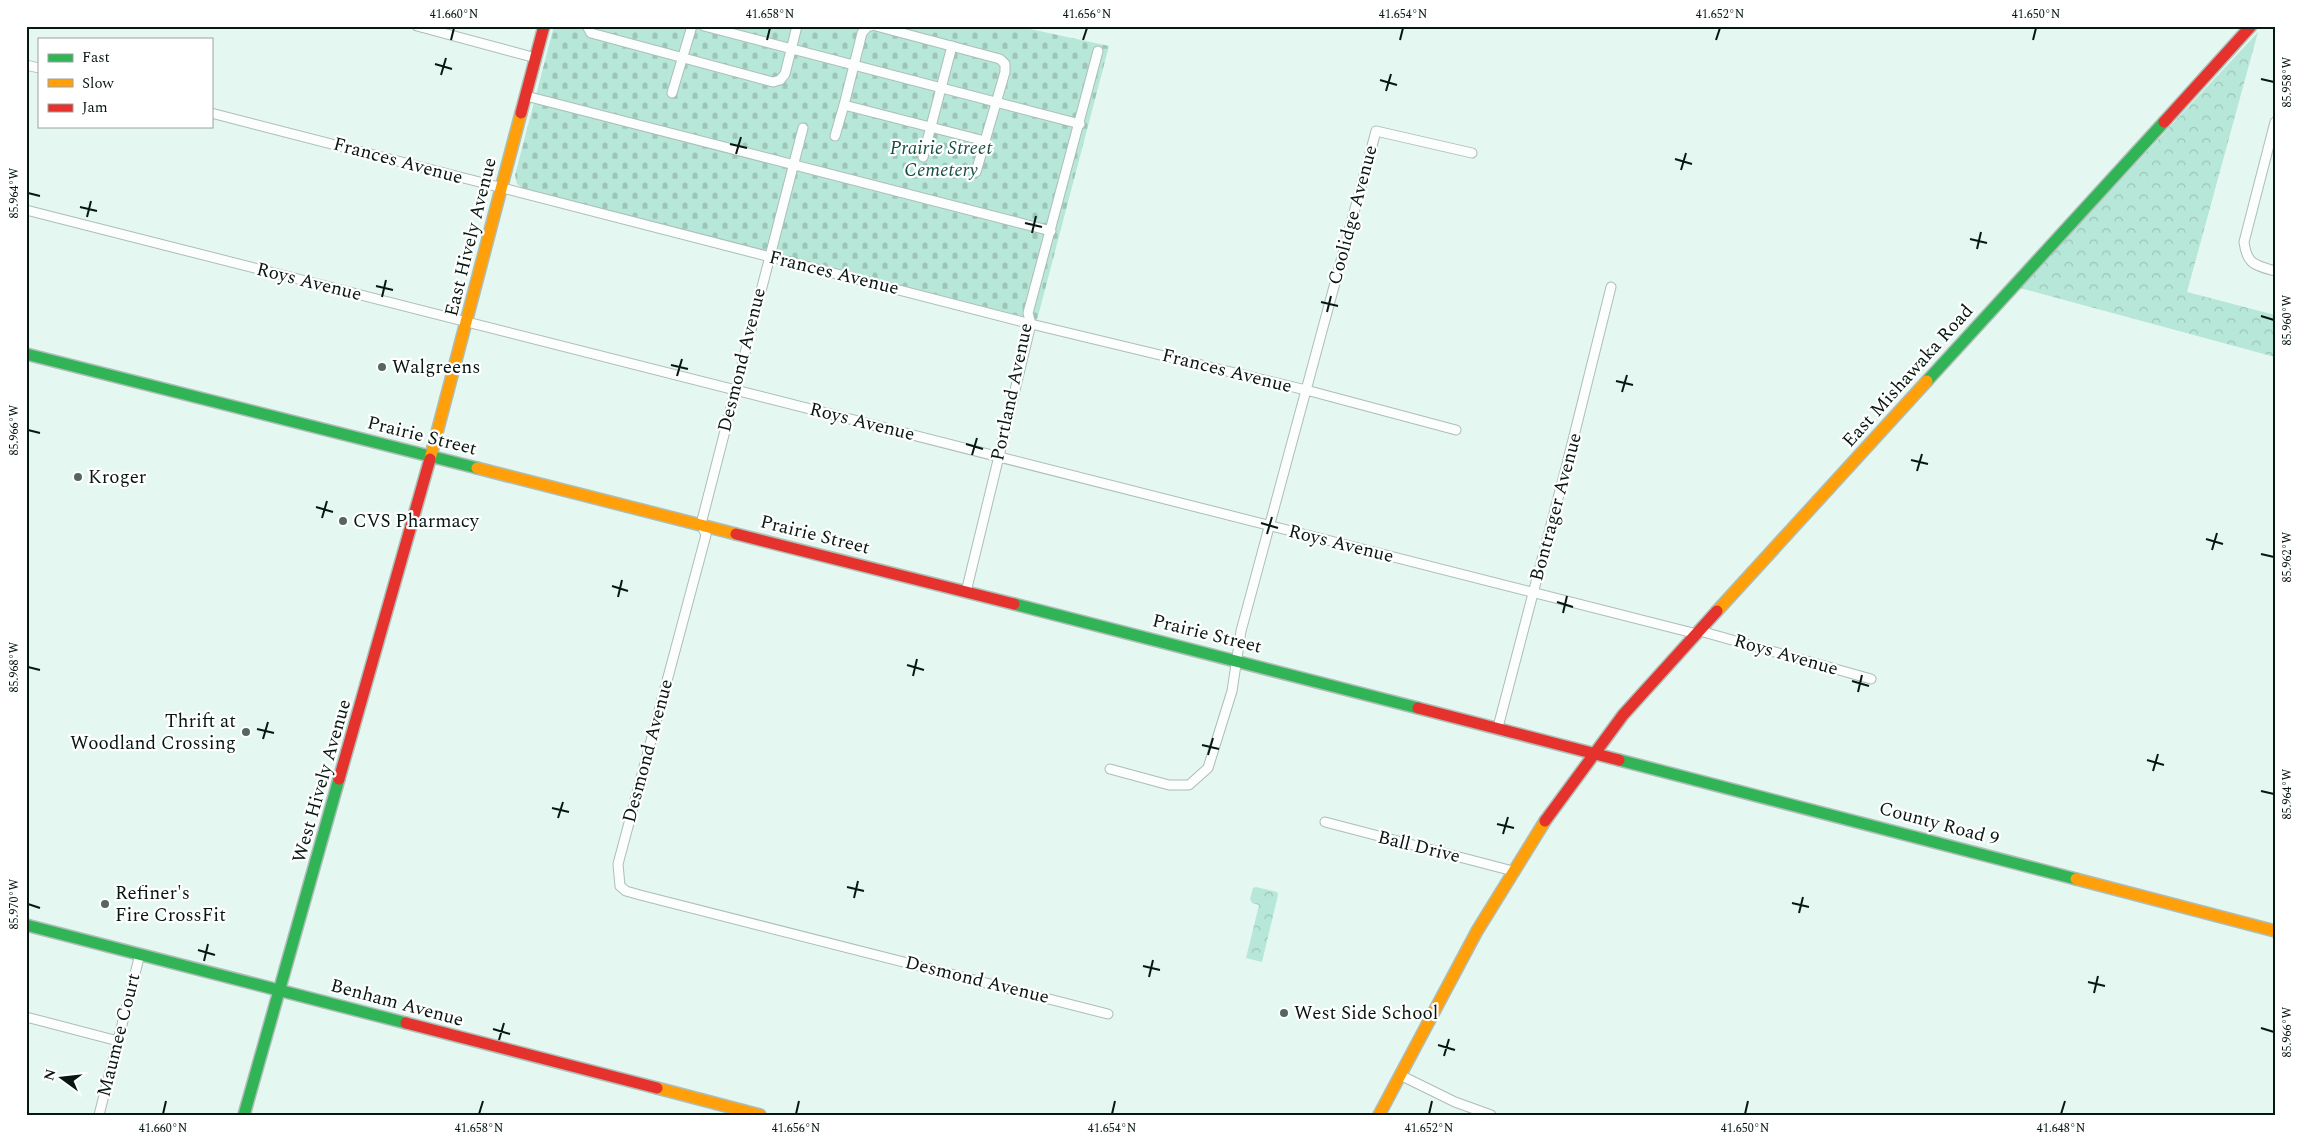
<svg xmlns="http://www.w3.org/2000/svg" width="2301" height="1141" viewBox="0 0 2301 1141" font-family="Spectral,serif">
<defs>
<pattern id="forest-crowns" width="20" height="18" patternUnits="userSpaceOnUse" patternTransform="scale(1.25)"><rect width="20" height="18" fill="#b7e7d8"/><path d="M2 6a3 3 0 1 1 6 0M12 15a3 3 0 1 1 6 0" fill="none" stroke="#9cc5b8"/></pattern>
<pattern id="cemetery-stones" width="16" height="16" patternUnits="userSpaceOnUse" patternTransform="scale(1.25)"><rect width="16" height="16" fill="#b7e7d8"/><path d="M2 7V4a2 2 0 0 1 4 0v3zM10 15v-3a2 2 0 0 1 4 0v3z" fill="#9cc5b8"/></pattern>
</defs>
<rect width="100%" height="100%" fill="#e5f7f1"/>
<g fill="url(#forest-crowns)">
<path d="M2258 32 2187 292 2275 315V357L2020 288Z"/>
<path d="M1256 887 1277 892 1278 895 1262 962 1246 958 1259 905 1252 903 1250 899 1253 888Z"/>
</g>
<path fill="url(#cemetery-stones)" d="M554 26H1016L1109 46 1037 320 524 189 517 184 515 175Z"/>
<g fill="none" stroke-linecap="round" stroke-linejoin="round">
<defs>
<g id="street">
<path d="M417 26 536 58"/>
<path d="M587 26 591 33 773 82 780 80 785 74 797 26"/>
<path d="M704 26 1080 124"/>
<path d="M871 26 867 27 862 33 844 105 985 141"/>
<path d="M876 26 1000 59 1005 64V72L976 172"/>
<path d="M26 65 39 68"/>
<path d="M672 93 692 26"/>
<path d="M526 96 1051 231"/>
<path d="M211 113 1031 324 1306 390 1456 430"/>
<path d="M2275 122 2244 242C2247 264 2254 265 2275 271"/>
<path d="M803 128 701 524 706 535 618 864 620 886 626 891 640 895 1108 1014"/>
<path d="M835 136 844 105"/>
<path d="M923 157 952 46"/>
<path d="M26 210 1697 634"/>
<path d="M966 592 1031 324 1028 313 1098 51"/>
<path d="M1700 631 1871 679"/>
<path d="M1498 727 1568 460 1611 287"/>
<path d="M1110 769 1169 785H1189L1208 768 1232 691 1241 631 1376 131 1472 153"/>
<path d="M1325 822 1513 871"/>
<path d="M26 1017 118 1041"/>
<path d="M1400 1075 1455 1102 1491 1115"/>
<path d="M99 1115 140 954"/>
</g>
<g id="fast">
<path d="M26 354 477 468"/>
<path d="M1927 381 2164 122"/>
<path d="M1014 604 1418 708"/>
<path d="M1619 760 2076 879"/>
<path d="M26 925 406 1023"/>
<path d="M244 1115 339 779"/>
</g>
<g id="slow">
<path d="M430 459 521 113"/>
<path d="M477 468 736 534"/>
<path d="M1717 611 1927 381"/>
<path d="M2076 879 2275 931"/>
<path d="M657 1088 760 1115"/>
<path d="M1379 1115 1477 931 1545 821"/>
</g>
<g id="jam">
<path d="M521 113 544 26"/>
<path d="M2164 122 2251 26"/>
<path d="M736 534 1014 604"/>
<path d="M1418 708 1619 760"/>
<path d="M339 779 430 459"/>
<path d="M1545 821 1623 715 1717 611"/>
<path d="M406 1023 657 1088"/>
</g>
</defs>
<use href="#street" stroke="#adbdb8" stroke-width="11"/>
<use href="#fast" stroke="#adbdb8" stroke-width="14"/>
<use href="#slow" stroke="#adbdb8" stroke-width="14"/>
<use href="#jam" stroke="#adbdb8" stroke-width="14"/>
<use href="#street" stroke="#fbfefd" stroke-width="9"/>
<use href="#fast" stroke="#30b455" stroke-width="11"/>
<use href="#slow" stroke="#ff9f0a" stroke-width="11"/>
<use href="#jam" stroke="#e5322d" stroke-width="11"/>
</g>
<path fill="none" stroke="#071712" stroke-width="2" d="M451 40 454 28M767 40 770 28M1083 40 1087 28M1400 40 1403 28M1716 40 1720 28M2033 40 2036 28M435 64 452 69M441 75 446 58M2261 79 2274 82M1380 80 1397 85M1386 91 1391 74M730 144 747 148M736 154 741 137M1675 159 1692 164M1681 170 1686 153M28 193 40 196M80 207 97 211M87 217 91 201M1025 223 1042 227M1032 233 1036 216M1970 239 1987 243M1977 249 1981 232M376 286 393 290M382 297 386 280M1321 302 1338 306M1327 312 1331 296M2261 316 2274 320M671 365 688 369M677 376 682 359M1616 381 1633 385M1622 392 1627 375M28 430 40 433M966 444 983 449M972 455 977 438M1911 460 1928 464M1917 471 1922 454M316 507 333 512M322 518 327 501M1261 523 1278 528M1267 534 1272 517M2206 539 2223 544M2212 550 2217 533M2261 554 2274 557M612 586 628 591M618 597 622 580M1557 602 1573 607M1563 613 1567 596M907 665 924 670M28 667 40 670M913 676 917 659M1852 681 1869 686M1858 692 1862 675M257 729 274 733M263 739 268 722M1202 745 1219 749M1208 755 1213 738M2147 760 2164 765M2153 771 2158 754M2261 791 2274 794M552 808 569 812M558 818 563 802M1497 824 1514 828M1503 834 1508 817M847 887 864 891M854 898 858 881M1792 903 1809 907M28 904 40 908M1799 913 1803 897M198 950 215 955M204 961 208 944M1143 966 1160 970M1149 977 1153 960M2088 982 2105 986M2094 993 2098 976M2261 1028 2274 1032M493 1029 510 1034M499 1040 504 1023M1438 1045 1455 1050M1444 1056 1449 1039M163 1114 166 1101M479 1114 483 1101M796 1114 799 1101M1112 1114 1115 1101M1429 1114 1432 1101M1745 1114 1748 1101M2061 1114 2065 1101"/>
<g fill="#556560" stroke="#fff" stroke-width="2">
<circle cx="382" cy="367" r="5"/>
<circle cx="78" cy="477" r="5"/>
<circle cx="343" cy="521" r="5"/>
<circle cx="246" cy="732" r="5"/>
<circle cx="105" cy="904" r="5"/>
<circle cx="1284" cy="1013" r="5"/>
</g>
<g text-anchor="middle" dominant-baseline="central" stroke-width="4.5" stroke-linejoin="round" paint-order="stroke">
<g font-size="19" font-style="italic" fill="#154e3f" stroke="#fff">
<text x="941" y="148">Prairie Street<tspan x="941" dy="22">Cemetery</tspan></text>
</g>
<g font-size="19" fill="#071712" stroke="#fff">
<text transform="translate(398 161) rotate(15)">Frances Avenue</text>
<text transform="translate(1353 215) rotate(-75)">Coolidge Avenue</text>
<text transform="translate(471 237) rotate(-76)">East Hively Avenue</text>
<text transform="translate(834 273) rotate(14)">Frances Avenue</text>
<text transform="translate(309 282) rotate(14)">Roys Avenue</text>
<text transform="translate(742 360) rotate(-76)">Desmond Avenue</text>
<text transform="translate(1227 371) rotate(14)">Frances Avenue</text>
<text transform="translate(1908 376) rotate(-48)">East Mishawaka Road</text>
<text transform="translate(1012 392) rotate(-78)">Portland Avenue</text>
<text transform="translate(862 422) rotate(14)">Roys Avenue</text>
<text transform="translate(422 436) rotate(14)">Prairie Street</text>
<text transform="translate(1556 507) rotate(-75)">Bontrager Avenue</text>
<text transform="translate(815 535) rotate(14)">Prairie Street</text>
<text transform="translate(1341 544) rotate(14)">Roys Avenue</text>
<text transform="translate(1207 634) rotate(14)">Prairie Street</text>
<text transform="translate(1786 655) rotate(16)">Roys Avenue</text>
<text transform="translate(648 751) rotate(-75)">Desmond Avenue</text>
<text transform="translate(322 781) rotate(-74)">West Hively Avenue</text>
<text transform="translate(1939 824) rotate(15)">County Road 9</text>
<text transform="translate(1419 847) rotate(14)">Ball Drive</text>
<text transform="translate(977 980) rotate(14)">Desmond Avenue</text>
<text transform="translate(397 1003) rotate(15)">Benham Avenue</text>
<text transform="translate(119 1035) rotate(-76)">Maumee Court</text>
</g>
<g font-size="19" fill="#071712" stroke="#fff" text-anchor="start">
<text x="392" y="367">Walgreens</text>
<text x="88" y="477">Kroger</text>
<text x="353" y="521">CVS Pharmacy</text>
<text x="236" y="721" text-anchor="end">Thrift at<tspan x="236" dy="22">Woodland Crossing</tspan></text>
<text x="115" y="893">Refiner's<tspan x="115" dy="22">Fire CrossFit</tspan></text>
<text x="1294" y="1013">West Side School</text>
</g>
</g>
<rect width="2301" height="1141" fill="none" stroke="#ffffff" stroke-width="55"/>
<rect x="38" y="38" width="175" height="90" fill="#ffffff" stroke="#9ca2a0"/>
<rect x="48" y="54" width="25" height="8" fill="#30b455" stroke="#9ca2a0"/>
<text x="82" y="62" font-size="15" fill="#071712">Fast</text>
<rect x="48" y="79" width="25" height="8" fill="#ff9f0a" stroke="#9ca2a0"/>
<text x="82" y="88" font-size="15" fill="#071712">Slow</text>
<rect x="48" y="104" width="25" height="8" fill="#e5322d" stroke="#9ca2a0"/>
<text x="82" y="112" font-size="15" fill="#071712">Jam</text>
<g transform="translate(62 1078) rotate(285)" stroke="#ffffff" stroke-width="4" paint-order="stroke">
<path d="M0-4L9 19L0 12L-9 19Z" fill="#071712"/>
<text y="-8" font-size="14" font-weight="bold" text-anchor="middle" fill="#071712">N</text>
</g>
<rect x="28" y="28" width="2246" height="1086" fill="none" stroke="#071712" stroke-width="2"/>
<g font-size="12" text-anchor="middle" fill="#071712">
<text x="454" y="18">41.660°N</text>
<text x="770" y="18">41.658°N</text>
<text x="1087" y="18">41.656°N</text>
<text x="1403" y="18">41.654°N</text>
<text x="1720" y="18">41.652°N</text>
<text x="2036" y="18">41.650°N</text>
<text transform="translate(2287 82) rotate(-90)" y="4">85.958°W</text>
<text transform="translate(14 193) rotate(-90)" y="4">85.964°W</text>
<text transform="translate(2287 320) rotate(-90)" y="4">85.960°W</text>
<text transform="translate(14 430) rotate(-90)" y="4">85.966°W</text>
<text transform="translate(2287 557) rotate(-90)" y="4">85.962°W</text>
<text transform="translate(14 667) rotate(-90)" y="4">85.968°W</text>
<text transform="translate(2287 794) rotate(-90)" y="4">85.964°W</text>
<text transform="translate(14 904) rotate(-90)" y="4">85.970°W</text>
<text transform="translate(2287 1032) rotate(-90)" y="4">85.966°W</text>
<text x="163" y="1132">41.660°N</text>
<text x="479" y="1132">41.658°N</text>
<text x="796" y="1132">41.656°N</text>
<text x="1112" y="1132">41.654°N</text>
<text x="1429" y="1132">41.652°N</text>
<text x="1745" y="1132">41.650°N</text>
<text x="2061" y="1132">41.648°N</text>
</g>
</svg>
